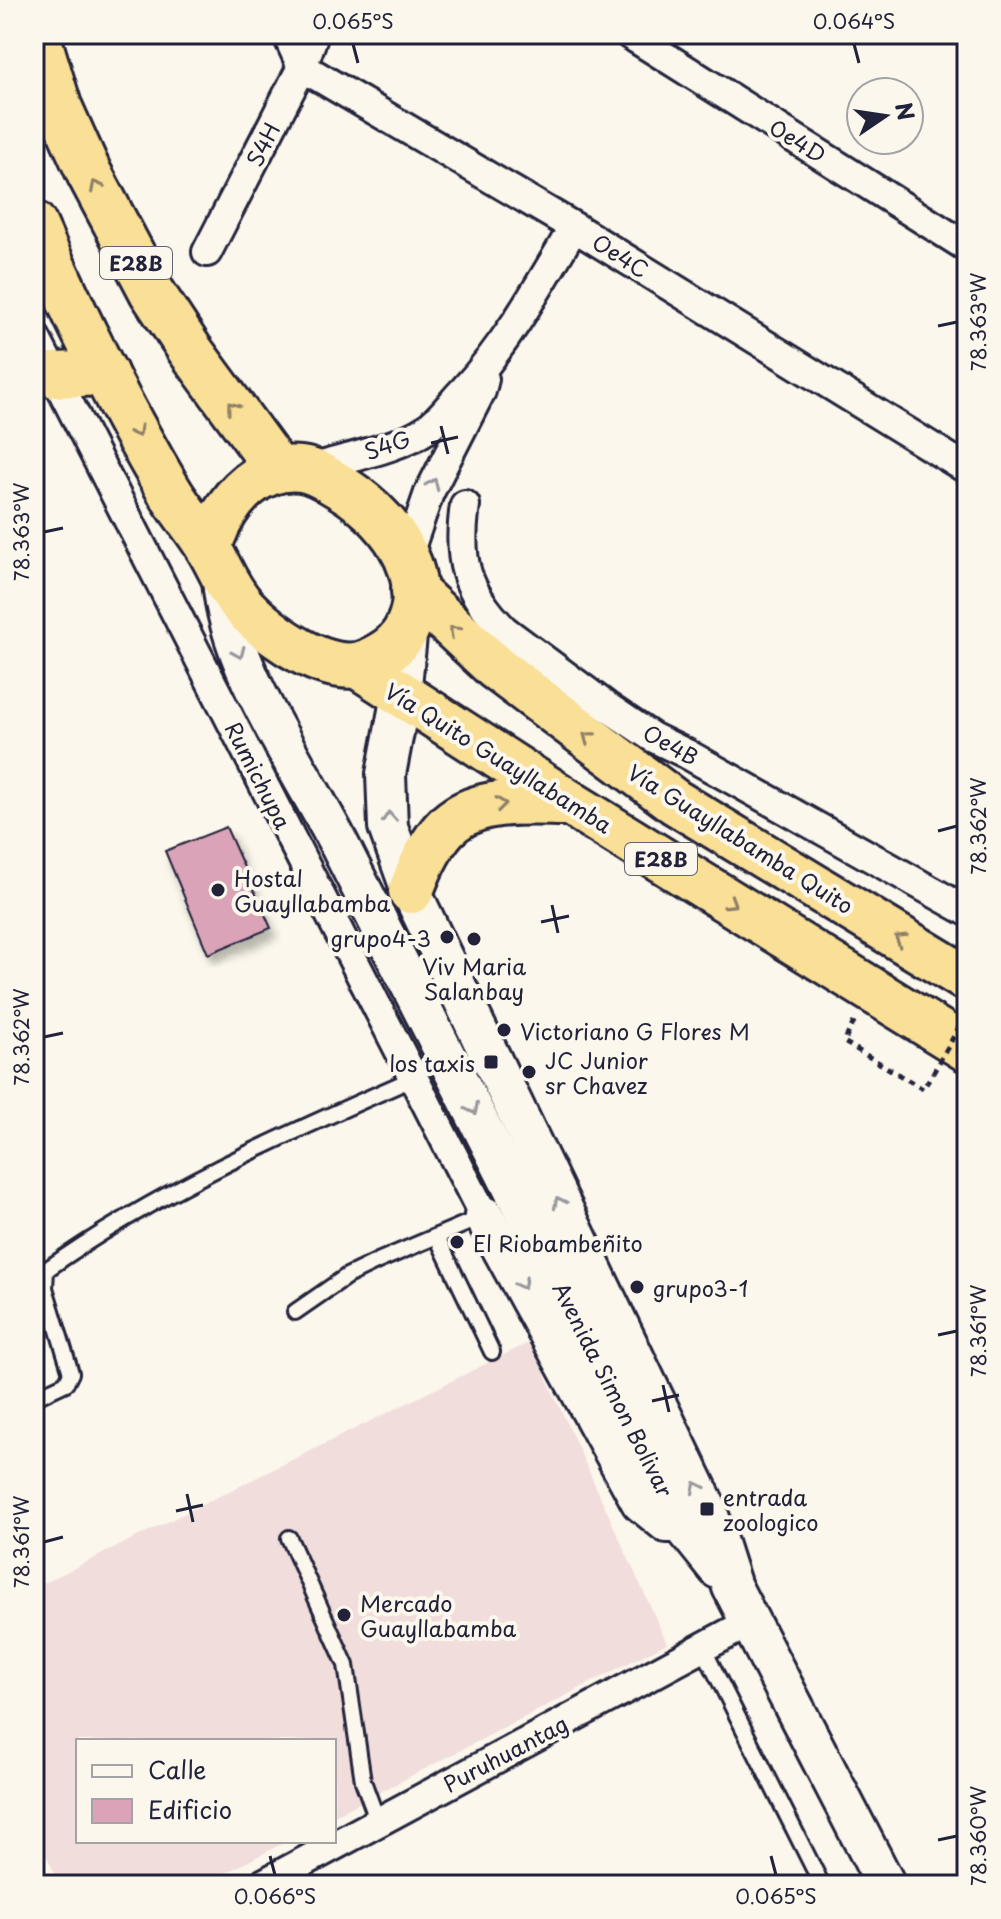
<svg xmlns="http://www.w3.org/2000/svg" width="1001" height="1919" viewBox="0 0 1001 1919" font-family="'Playpen Sans',sans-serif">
<defs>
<filter id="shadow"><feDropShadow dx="5" dy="9" stdDeviation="4" flood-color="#0004"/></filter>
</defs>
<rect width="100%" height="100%" fill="#fbf7ec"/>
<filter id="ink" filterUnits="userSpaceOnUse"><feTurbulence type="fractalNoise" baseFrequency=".0125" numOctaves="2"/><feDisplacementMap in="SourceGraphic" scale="16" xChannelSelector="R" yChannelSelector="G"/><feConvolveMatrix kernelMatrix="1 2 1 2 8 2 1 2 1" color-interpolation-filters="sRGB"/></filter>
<g filter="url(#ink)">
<path fill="#f1dedc" d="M530 1342 667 1643 334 1816V1741H78V1841H287L203 1885H61L34 1832V1588Z"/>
<path fill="#daa3b7" stroke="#22223b" stroke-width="2" filter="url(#shadow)" d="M226 827 271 928 208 954 165 851Z"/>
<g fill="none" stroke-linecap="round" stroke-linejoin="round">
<defs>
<g id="lane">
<path d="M437 1237 492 1352"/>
<path d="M295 1312 347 1276 378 1261 484 1216"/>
<path d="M34 1398 66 1383 71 1373 45 1288 46 1270C160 1189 287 1134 414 1078"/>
<path d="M289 1538 346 1665 363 1781 378 1822"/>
<path d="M702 1646 822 1885"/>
</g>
<g id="street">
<path d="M287 34 302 67 574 227 967 469"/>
<path d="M629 34 967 247"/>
<path d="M207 252 302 67 314 34"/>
<path d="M34 335 484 1216"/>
<path d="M309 470C341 459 399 448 425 430 441 419 451 403 464 390 509 341 540 284 574 227"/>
<path d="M465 505C457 560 465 590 504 630L606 706 652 737 687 754 967 911"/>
<path d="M407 557 429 493 481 391 484 379"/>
<path d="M261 1885 750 1622"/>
</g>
<g id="secondary">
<path d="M222 578C227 668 303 771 343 852 456 1076 569 1299 681 1523L718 1569"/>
<path d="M408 626 401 695 386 774 388 827 411 891 707 1509 732 1587 886 1885"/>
<path d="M484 1216 641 1502 667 1523H681"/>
</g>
<g id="highway">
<path d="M37 34 59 106 89 173 152 292 190 350 278 470"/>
<path d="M34 224C74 315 118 404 168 489 180 510 197 528 209 549 221 569 227 588 243 606 268 634 331 680 369 661 386 653 400 644 408 626 433 570 385 513 339 486 327 479 316 471 301 469 253 463 221 508 209 548"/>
<path d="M55 375 105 373"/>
<path d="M414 591 496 668 675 802 967 979"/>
<path d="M358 666 570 803 967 1049"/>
<path d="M411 891C419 869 434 835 453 821 483 797 534 803 570 803"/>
</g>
</defs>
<use href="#lane" stroke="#22223b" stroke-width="20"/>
<use href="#street" stroke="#22223b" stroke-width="34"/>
<use href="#secondary" stroke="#22223b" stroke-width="44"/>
<use href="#highway" stroke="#22223b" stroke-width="50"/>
<path stroke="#22223b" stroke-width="5" stroke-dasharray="6 6" stroke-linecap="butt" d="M854 1022 844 1042 923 1089 933 1073"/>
<use href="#lane" stroke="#fbf7ec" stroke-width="14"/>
<use href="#street" stroke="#fbf7ec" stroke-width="28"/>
<use href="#secondary" stroke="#fbf7ec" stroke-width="38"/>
<use href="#highway" stroke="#fadf96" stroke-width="44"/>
<path stroke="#22223b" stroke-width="5" stroke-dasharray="6 6" stroke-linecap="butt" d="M933 1073 967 1013"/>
</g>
<defs><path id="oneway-chevron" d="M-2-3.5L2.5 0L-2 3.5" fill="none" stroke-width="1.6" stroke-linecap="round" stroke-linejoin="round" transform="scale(2)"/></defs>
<g stroke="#8e8068">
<use href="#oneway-chevron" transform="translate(96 186) rotate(-118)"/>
<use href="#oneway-chevron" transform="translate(232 407) rotate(-127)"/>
<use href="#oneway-chevron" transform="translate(137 432) rotate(62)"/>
<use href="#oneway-chevron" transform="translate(454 631) rotate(-136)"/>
<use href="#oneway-chevron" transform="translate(588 737) rotate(-143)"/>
<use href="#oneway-chevron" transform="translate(501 804) rotate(-8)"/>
<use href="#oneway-chevron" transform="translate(731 903) rotate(32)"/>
<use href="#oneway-chevron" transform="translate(900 939) rotate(-149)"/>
</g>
<g stroke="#99979c">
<use href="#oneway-chevron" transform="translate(433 484) rotate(-66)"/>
<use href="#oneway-chevron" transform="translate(239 653) rotate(67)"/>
<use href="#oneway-chevron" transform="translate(389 817) rotate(-95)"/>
<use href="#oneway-chevron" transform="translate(473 1109) rotate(63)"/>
<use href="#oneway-chevron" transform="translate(559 1202) rotate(-116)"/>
<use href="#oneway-chevron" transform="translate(522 1284) rotate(61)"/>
<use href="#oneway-chevron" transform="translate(697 1487) rotate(-116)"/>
</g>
</g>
<path fill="none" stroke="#22223b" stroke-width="3" d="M353 44 358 63M854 44 859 63M938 326 957 322M441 426 448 454M431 443 458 437M44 532 63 528M938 831 957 826M552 905 558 933M541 922 569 916M44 1037 63 1033M938 1335 957 1331M663 1385 669 1412M652 1401 679 1395M187 1494 193 1522M176 1511 203 1505M44 1542 63 1537M938 1840 957 1836M270 1856 275 1875M771 1856 776 1875"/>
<g fill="#22223b" stroke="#fbf7ec" stroke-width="3">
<circle cx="218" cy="890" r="8"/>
<circle cx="447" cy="937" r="8"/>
<circle cx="474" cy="939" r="8"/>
<circle cx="504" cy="1030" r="8"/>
<rect x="483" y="1054" width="16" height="16" rx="4"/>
<circle cx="529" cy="1072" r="8"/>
<circle cx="457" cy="1242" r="8"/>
<circle cx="637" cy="1287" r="8"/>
<rect x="699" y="1501" width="16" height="16" rx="4"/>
<circle cx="344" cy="1615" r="8"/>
</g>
<g text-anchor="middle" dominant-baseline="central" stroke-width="8" stroke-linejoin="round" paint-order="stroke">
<g fill="#fbf7ec" stroke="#636270" stroke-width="2">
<rect x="100" y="247" width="72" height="32" rx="6"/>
<rect x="625" y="843" width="72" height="32" rx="6"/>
</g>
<g font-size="20" font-weight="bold" fill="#22223b">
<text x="136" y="263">E28B</text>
<text x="661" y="859">E28B</text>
</g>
<g font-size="22" fill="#22223b" stroke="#fbf7ec">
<text transform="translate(798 140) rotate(32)">Oe4D</text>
<text transform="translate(262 144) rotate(-63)">S4H</text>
<text transform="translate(621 255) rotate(32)">Oe4C</text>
<text transform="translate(387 444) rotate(-19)">S4G</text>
<text transform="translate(671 744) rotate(29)">Oe4B</text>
<text transform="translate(499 757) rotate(32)">Vía Quito Guayllabamba</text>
<text transform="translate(259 775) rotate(63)">Rumichupa</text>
<text transform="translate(741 838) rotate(32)">Vía Guayllabamba Quito</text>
<text transform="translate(614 1389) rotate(63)">Avenida Simon Bolivar</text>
<text transform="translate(505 1753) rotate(-28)">Puruhuantag</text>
</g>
<g font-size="22" fill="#22223b" stroke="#fbf7ec" text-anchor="start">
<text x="234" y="877">Hostal<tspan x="234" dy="25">Guayllabamba</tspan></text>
<text x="431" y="937" text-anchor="end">grupo4-3</text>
<text x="474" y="965" text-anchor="middle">Viv Maria<tspan x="474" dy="25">Salanbay</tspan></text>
<text x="520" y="1030">Victoriano G Flores M</text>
<text x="545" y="1059">JC Junior<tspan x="545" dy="25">sr Chavez</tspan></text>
<text x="475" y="1062" text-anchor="end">los taxis</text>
<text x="473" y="1242">El Riobambeñito</text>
<text x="653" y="1287">grupo3-1</text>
<text x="723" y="1496">entrada<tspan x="723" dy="25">zoologico</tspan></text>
<text x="360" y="1602">Mercado<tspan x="360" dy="25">Guayllabamba</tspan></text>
</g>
</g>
<rect width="1001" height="1919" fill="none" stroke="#fbf7ec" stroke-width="88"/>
<rect x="76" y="1739" width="260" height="104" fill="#fbf7ec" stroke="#a4a2a5" stroke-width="2"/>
<rect x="92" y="1765" width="40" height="12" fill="#fbf7ec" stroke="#a4a2a5" stroke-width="2"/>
<text x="148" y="1779" font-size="24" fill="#22223b">Calle</text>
<rect x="92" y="1799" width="40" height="24" fill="#daa3b7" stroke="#a4a2a5" stroke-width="2"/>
<text x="148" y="1819" font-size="24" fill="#22223b">Edificio</text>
<g transform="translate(885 116) rotate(77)"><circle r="38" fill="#fbf7ec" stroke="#a4a2a5" stroke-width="2"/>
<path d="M0-6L14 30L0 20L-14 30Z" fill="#22223b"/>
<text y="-12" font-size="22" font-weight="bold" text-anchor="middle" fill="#22223b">N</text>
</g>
<rect x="44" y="44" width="913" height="1831" fill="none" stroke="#22223b" stroke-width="3"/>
<g font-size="20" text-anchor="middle" fill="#22223b">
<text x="353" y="29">0.065°S</text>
<text x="854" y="29">0.064°S</text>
<text transform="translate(979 322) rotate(-90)" y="7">78.363°W</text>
<text transform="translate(22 532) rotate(-90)" y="7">78.363°W</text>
<text transform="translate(979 826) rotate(-90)" y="7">78.362°W</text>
<text transform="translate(22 1037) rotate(-90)" y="7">78.362°W</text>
<text transform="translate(979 1331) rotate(-90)" y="7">78.361°W</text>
<text transform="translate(22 1542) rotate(-90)" y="7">78.361°W</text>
<text transform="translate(979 1836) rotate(-90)" y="7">78.360°W</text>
<text x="275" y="1904">0.066°S</text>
<text x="776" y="1904">0.065°S</text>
</g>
</svg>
